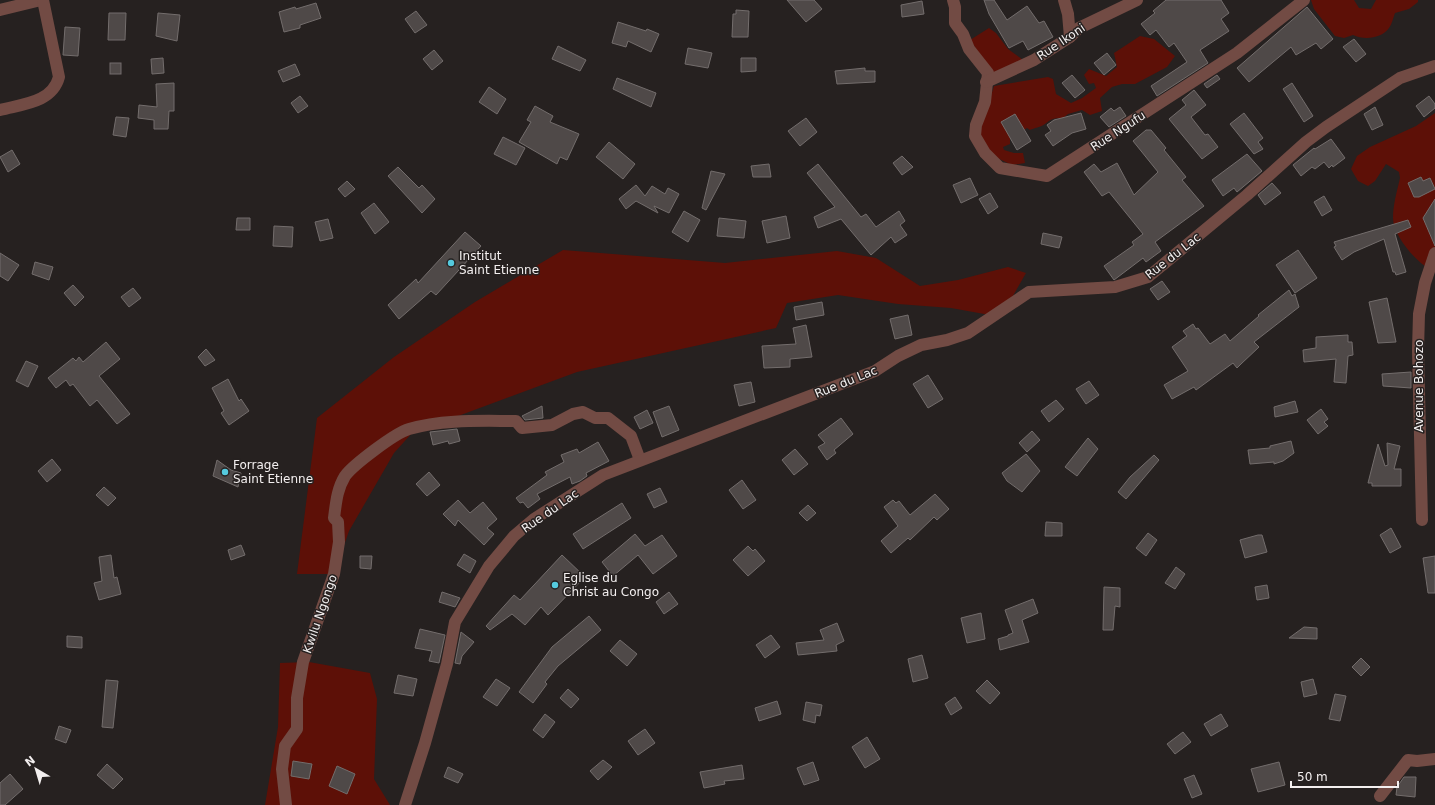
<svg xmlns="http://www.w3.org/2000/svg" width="1435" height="805" viewBox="0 0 1435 805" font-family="'DejaVu Sans',sans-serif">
<rect width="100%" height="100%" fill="#262120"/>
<g fill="#5d1007">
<path d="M1311 0H1354L1359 8 1371 9 1376 0H1418V2L1409 9 1395 13C1393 18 1392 24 1389 28 1381 39 1364 40 1353 35L1344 38 1335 36 1314 9Z"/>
<path d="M989 28 996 33 1008 49 1023 60 992 73 970 40Z"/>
<path d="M1140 36 1154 39 1175 56 1167 67 1135 84H1122L1112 87 1100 98 1102 111 1090 115 1082 110 1068 114 1062 119C1054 117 1051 119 1045 124 1041 127 1034 128 1030 130L1027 128 1010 138V144L1003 147 1004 150 1014 153H1023L1025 163 1012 165 993 156 982 139 980 131 994 86 1048 77 1053 79 1056 94 1071 103 1082 98 1096 88 1094 83 1089 84 1084 75 1089 69 1106 76 1117 67 1114 53Z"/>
<path d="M1435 113V259L1425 266C1412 257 1393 234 1393 218 1393 205 1397 191 1400 178L1399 172 1386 164 1375 181 1368 186 1358 181 1351 169 1357 156 1370 147 1416 126Z"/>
<path d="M563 250 725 263 837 251 876 258 920 286 958 280 1008 267 1026 273 1001 317 951 308 898 304 838 295 787 303 776 328 577 372 450 419 421 423 394 453 349 531 334 574H297L317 418 394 357 475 302Z"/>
<path d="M309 662 370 673 377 699 374 779 390 805H265L278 727 280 663Z"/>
</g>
<g fill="#4f4948" stroke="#736d6c">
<path d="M787 0H814L822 9 806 22Z"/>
<path d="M984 0H994L1007 20 1027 6 1039 23 1044 21 1053 37 1028 50 1023 41 1009 48 989 14Z"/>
<path d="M1166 0H1221L1229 13 1221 19 1229 31 1200 50 1208 63 1157 96 1151 86 1187 62 1174 43 1169 47 1156 30 1150 35 1141 24 1155 13 1153 11Z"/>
<path d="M922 1 924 14 902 17 901 5Z"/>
<path d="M316 3 321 18 300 25V28L284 32 279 12 295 7 296 9Z"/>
<path d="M1307 7 1333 39 1321 49 1316 43 1296 55 1291 47 1249 82 1237 68Z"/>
<path d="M736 10 749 11 748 37H732L733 14H736Z"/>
<path d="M416 11 427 25 415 33 405 19Z"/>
<path d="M109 13H126L125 40H108Z"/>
<path d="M158 13 180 15 177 41 156 36Z"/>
<path d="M618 22 646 31 647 29 659 34 651 52 628 41 626 47 612 43Z"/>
<path d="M65 27 80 28 78 56 63 55Z"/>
<path d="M1354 39 1366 54 1356 62 1343 47Z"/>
<path d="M558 46 586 60 580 71 552 59Z"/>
<path d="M688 48 712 53 708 68 685 64Z"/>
<path d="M434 50 443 61 432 70 423 59Z"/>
<path d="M1107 53 1116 65 1104 75 1094 63Z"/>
<path d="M163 58 164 73 152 74 151 59Z"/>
<path d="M741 58H756V71L741 72Z"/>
<rect x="110" y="63" width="11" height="11"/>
<path d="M295 64 300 75 283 82 278 71Z"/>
<path d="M865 68V71H875V82L837 84 835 71Z"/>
<path d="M1072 75 1085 90 1075 98 1062 83Z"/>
<path d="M1217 75 1220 79 1207 88 1204 84Z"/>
<path d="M617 78 656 93 651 107 613 89Z"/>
<path d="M174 83V111H169L168 129H154V120L138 118 139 105 157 107 156 84Z"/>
<path d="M1292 83 1313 116 1304 122 1283 89Z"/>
<path d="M489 87 506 99 497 114 479 102Z"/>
<path d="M1194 90 1206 105 1191 117 1205 135 1208 134 1218 147 1202 159 1169 119 1186 105 1182 100Z"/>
<path d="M300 96 308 106 298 113 291 103Z"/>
<path d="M1429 96 1435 104V108L1424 117 1416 106Z"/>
<path d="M535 106 553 116 550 122 579 134 567 160 560 157 557 164 519 142 531 122 527 120Z"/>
<path d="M1120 107 1126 116 1109 127 1100 117 1111 108 1114 111Z"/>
<path d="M1375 107 1383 125 1372 130 1364 114Z"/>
<path d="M1081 113 1086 129 1072 133 1053 146 1045 135 1051 131 1047 125 1054 120Z"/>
<path d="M1244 113 1263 138 1258 142 1263 149 1254 154 1230 124Z"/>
<path d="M1015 114 1031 141 1017 150 1001 122Z"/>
<path d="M116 117 129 118 126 137 113 135Z"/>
<path d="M806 118 817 132 800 146 788 131Z"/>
<path d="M1146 130H1151L1166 148 1164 150 1186 177 1182 180 1204 206 1155 242 1161 251 1146 262 1143 258 1114 280 1104 266 1134 245 1132 242 1143 234 1109 192 1102 196 1084 172 1094 164 1101 172 1117 163 1134 195 1158 172 1133 141Z"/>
<path d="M503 137 525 148 516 165 494 154Z"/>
<path d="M1331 139 1345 158 1333 167 1332 165 1329 168 1324 162 1315 169 1312 167 1301 176 1293 165 1314 148 1315 149Z"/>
<path d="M609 142 635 164 623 179 596 157Z"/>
<path d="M12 150 20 164 8 172 0 157Z"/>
<path d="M1247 154 1262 171 1237 192 1234 188 1223 196 1212 180Z"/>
<path d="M902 156 913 167 902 175 893 163Z"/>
<path d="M769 164 771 177H753L751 166Z"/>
<path d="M818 164 861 217 866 214 876 227 899 211 905 221 900 225 907 235 895 243 891 237 871 255 841 219 818 228 814 217 835 207 807 173Z"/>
<path d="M398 167 419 188 422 185 435 199 422 213 388 176Z"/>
<path d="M711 171 725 174 706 210 702 208Z"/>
<path d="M1421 177 1423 181 1430 178 1435 189 1419 197H1414L1408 183Z"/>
<path d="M970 178 978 195 961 203 953 185Z"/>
<path d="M347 181 355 189 345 197 338 189Z"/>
<path d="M1272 183 1281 193 1265 205 1258 195Z"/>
<path d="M636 185 645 196 652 186 665 194 668 188 679 194 669 213 654 206 658 213 636 201 626 209 619 199Z"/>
<path d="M990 193 998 207 988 214 979 199Z"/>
<path d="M1324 196 1332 210 1322 216 1314 202Z"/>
<path d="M1435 199V246L1423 218Z"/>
<path d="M374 203 389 222 375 234 361 213Z"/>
<path d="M684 211 700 220 688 242 672 232Z"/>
<path d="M786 216 790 238 767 243 762 221Z"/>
<path d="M237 218H250V230H236Z"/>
<path d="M719 218 746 221 744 238 717 236Z"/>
<path d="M328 219 333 238 320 241 315 222Z"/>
<path d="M1408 220 1411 227 1395 234 1406 272 1396 275 1395 272H1393L1384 239 1354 252 1342 260 1334 247 1336 246 1334 242Z"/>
<path d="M274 226 293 227 292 247 273 246Z"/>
<path d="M465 232 481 246 436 295 431 291 399 319 388 305 416 279 418 283Z"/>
<path d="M1043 233 1062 237 1059 248 1041 244Z"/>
<path d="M1298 250 1317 278 1295 293 1276 265Z"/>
<path d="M0 253 19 265 8 281 0 276Z"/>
<path d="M35 262 53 267 49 280 32 274Z"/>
<path d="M1162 281 1170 292 1158 300 1150 289Z"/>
<path d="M73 285 84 297 75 306 64 293Z"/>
<path d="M133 288 141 298 129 307 121 297Z"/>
<path d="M1289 290 1292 296 1295 294 1299 307 1254 342 1259 347 1241 364 1237 368 1233 363 1196 390 1194 387 1172 399 1164 385 1188 371 1172 347 1187 336 1183 331 1193 324 1196 329 1198 328 1210 344 1225 334 1230 341 1259 316 1258 315Z"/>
<path d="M1387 298 1396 342 1378 343 1369 302Z"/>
<path d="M822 302 824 315 796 320 794 307Z"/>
<path d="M908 315 912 335 895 339 890 319Z"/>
<path d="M806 325 812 357 790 359V367L764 368 762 346 796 344 793 328Z"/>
<path d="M1348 335V342H1352L1353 355 1348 356 1346 383 1334 382 1336 359 1304 362 1303 350 1316 348V337Z"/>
<path d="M106 342 120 359 99 376 130 414 117 424 97 400 90 406 73 384 70 386 66 380 56 388 48 378 73 358 76 361 79 357 83 362Z"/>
<path d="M206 349 215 360 205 366 198 357Z"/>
<path d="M26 361 38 366 28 387 16 381Z"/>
<path d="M1411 372V388L1383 386 1382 374Z"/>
<path d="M928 375 943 399 928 408 913 384Z"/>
<path d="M228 379 239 401 241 399 249 411 229 425 221 413 224 411 212 388Z"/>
<path d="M1089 381 1099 395 1086 404 1076 389Z"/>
<path d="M751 382 755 402 739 406 734 385Z"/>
<path d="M1056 400 1064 409 1049 422 1041 411Z"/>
<path d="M1295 401 1298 412 1275 417 1274 407Z"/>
<path d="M542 406 543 418 525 420 522 416Z"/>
<path d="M669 406 679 430 662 437 653 412Z"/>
<path d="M1321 409 1328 419 1324 422 1328 426 1318 434 1307 420Z"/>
<path d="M647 410 653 423 640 429 634 417Z"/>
<path d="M841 418 853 434 834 450 836 453 827 460 818 447 825 443 818 435Z"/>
<path d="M457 429 460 441 449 444 448 441 433 445 430 432Z"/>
<path d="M1032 431 1040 440 1027 452 1019 443Z"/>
<path d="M1088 438 1098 449 1077 476 1065 467Z"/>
<path d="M1291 441 1294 453 1283 461 1274 464V462L1250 464 1248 450 1270 448V446Z"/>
<path d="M598 442 609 461 586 473 587 476 580 481 572 484 570 477 537 494 540 499 528 508 523 502 520 503 516 498 547 475 545 472 564 462 561 455 577 449 579 453Z"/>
<path d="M1387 443 1400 446 1394 469H1401V486H1372V483H1368L1378 444 1385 466 1388 465Z"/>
<path d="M795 449 808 464 794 475 782 460Z"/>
<path d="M1026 454 1040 471 1022 492 1007 481 1002 473Z"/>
<path d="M1154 455 1159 460 1126 499 1118 492 1130 477Z"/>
<path d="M52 459 61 470 47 482 38 471Z"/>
<path d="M217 460 231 470 241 473 238 487 213 476Z"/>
<path d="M429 472 440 485 427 496 416 484Z"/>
<path d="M742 480 756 500 743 509 729 490Z"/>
<path d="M104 487 116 498 108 506 96 495Z"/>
<path d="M660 488 667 502 654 508 647 494Z"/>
<path d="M935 494 949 509 937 520 934 517 910 540 908 538 891 553 881 541 898 526 884 507 893 500 896 503 899 501 910 515Z"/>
<path d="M458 500 470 513 483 502 497 519 487 528 494 534 484 545 458 520 455 526 443 514Z"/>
<path d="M622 503 631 518 583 549 573 534Z"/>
<path d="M808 505 816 513 807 521 799 513Z"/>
<path d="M1046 522 1062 523V536H1045Z"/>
<path d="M1391 528 1401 547 1390 553 1380 535Z"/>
<path d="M1148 533 1157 540 1146 556 1136 548Z"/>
<path d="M635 534 645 546 662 535 677 556 653 574 638 555 613 576 602 562Z"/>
<path d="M1258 535H1262L1267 552 1245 558 1240 540Z"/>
<path d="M241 545 245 555 231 560 228 550Z"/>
<path d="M748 546 753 551 755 549 765 561 748 576 733 560Z"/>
<path d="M464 554 476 561 470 573 457 565Z"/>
<path d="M111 555 114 578 117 577 121 594 99 600 94 583 102 581 99 557Z"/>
<path d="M562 555 585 577 548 615 541 607 525 625 512 614 490 630 486 626 514 595 520 600Z"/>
<path d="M360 556H372L371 569 360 568Z"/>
<path d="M1435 556V593H1428L1423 558Z"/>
<path d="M1176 567 1185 574 1175 589 1165 583Z"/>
<path d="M1267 585 1269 598 1257 600 1255 587Z"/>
<path d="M1104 587 1120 588V607L1115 606 1113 630H1103Z"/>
<path d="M442 592 460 598 455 607 439 602Z"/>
<path d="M669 592 678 604 664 614 656 602Z"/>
<path d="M1033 599 1038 613 1022 620 1029 642 1000 650 998 639 1008 636V635L1013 633 1005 610Z"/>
<path d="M981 613 985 639 967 643 961 618Z"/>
<path d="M589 616 601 630 558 666 545 682 547 684 533 703 519 692 552 647Z"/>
<path d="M837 623 844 641 836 645 837 651 798 655 796 643 824 640 820 630Z"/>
<path d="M1304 627 1317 628V639L1289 638Z"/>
<path d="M420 629 445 635 439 663 429 661 432 651 415 648Z"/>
<path d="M461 632 474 642 462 656 460 664 455 663Z"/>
<path d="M771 635 780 647 765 658 756 645Z"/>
<path d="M67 636 82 637V648L67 647Z"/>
<path d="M620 640 637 654 627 666 610 651Z"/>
<path d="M922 655 928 678 913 682 908 659Z"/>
<path d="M1361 658 1370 667 1361 676 1352 667Z"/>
<path d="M398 675 417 679 413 696 394 693Z"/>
<path d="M496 679 510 688 497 706 483 697Z"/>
<path d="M1313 679 1317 694 1304 697 1301 682Z"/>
<path d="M106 680 118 681 113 728 102 727Z"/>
<path d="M987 680 1000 693 990 704 976 691Z"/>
<path d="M568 689 579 699 571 708 560 698Z"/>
<path d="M1335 694 1346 696 1340 721 1329 719Z"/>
<path d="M955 697 962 708 951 715 945 704Z"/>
<path d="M777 701 781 714 759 721 755 708Z"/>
<path d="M806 702 822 705 820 716 816 715 815 723 803 720Z"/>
<path d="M545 714 555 722 543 738 533 730Z"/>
<path d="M1221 714 1228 726 1211 736 1204 724Z"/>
<path d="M59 726 71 730 66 743 55 739Z"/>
<path d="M645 729 655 743 638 755 628 741Z"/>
<path d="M1183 732 1191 742 1175 754 1167 744Z"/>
<path d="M867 737 880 759 865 768 852 747Z"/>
<path d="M603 760 612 767 598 780 590 771Z"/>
<path d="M293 761 312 764 309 779 291 776Z"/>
<path d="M813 762 819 780 804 785 797 768Z"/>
<path d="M1279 762 1285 785 1258 792 1251 769Z"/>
<path d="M107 764 123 779 113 789 97 775Z"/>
<path d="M742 765 744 779 724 781 725 784 704 788 700 772Z"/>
<path d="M337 766 355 774 347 794 329 786Z"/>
<path d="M448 767 463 774 458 783 444 777Z"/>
<path d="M10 774 23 789 5 805H0V783Z"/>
<path d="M1194 775 1202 794 1192 798 1184 779Z"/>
<path d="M1404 777H1416L1415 797 1396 795 1397 787Z"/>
</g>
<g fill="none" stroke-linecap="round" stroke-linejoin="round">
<g stroke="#724b44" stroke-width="12">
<path d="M953 0 955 7V23L963 34 969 49 988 73 985 102 976 125 975 136 985 153 1000 168 1047 176 1237 53 1304 0"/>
<path d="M1064 0 1068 14 1070 37"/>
<path d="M0 10 41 0"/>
<path d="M986 82 1034 60 1070 37 1079 28 1137 0"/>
<path d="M0 110C22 104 52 103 59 77L43 0"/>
<path d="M1422 520 1418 350 1419 314 1425 283 1435 253"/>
<path d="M1380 796 1408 760 1417 761 1435 759"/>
<path d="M286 805 282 769 285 746 297 729V698L303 662 334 574 339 542 338 522 334 518C336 503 337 489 345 476 353 465 395 433 409 429 443 419 481 421 516 421L522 428 552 425 573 414 583 412 595 418H608L631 436 640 460"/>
<path d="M405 805 425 743 447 664 455 622 489 566 514 536 534 519 603 475 875 371 898 356 921 345 947 340 968 333 1029 292 1115 287 1148 277 1247 195 1306 142 1326 127 1400 78 1435 66"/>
</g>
</g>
<g fill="#55cade" stroke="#262120" stroke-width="1.5">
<circle cx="451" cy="263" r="4"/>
<circle cx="225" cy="472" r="4"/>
<circle cx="555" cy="585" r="4"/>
</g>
<g text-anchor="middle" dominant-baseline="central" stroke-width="3" stroke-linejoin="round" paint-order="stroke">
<g font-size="12" fill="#f3efef" stroke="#262120">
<text transform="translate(1061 42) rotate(-34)">Rue Ikoni</text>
<text transform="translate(1118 131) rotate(-33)">Rue Ngufu</text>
<text transform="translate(1173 256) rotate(-38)">Rue du Lac</text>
<text transform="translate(846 382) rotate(-22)">Rue du Lac</text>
<text transform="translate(1419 386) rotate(-90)">Avenue Bohozo</text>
<text transform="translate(550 511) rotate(-35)">Rue du Lac</text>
<text transform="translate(320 614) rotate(-71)">Kwilu Ngongo</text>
</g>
<g font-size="12" fill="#f3efef" stroke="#262120" text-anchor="start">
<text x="459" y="256">Institut<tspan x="459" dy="14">Saint Etienne</tspan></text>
<text x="233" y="465">Forrage<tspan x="233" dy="14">Saint Etienne</tspan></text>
<text x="563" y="578">Eglise du<tspan x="563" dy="14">Christ au Congo</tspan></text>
</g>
</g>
<g transform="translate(36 769) rotate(322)" stroke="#262120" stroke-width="3" paint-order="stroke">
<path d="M0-3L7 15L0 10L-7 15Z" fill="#f3efef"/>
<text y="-6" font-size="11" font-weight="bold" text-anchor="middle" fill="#f3efef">N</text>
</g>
<path d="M1291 781v6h107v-6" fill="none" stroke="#f3efef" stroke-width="2"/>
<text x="1297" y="781" font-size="12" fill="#f3efef" stroke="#262120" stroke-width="3" paint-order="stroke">50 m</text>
</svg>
